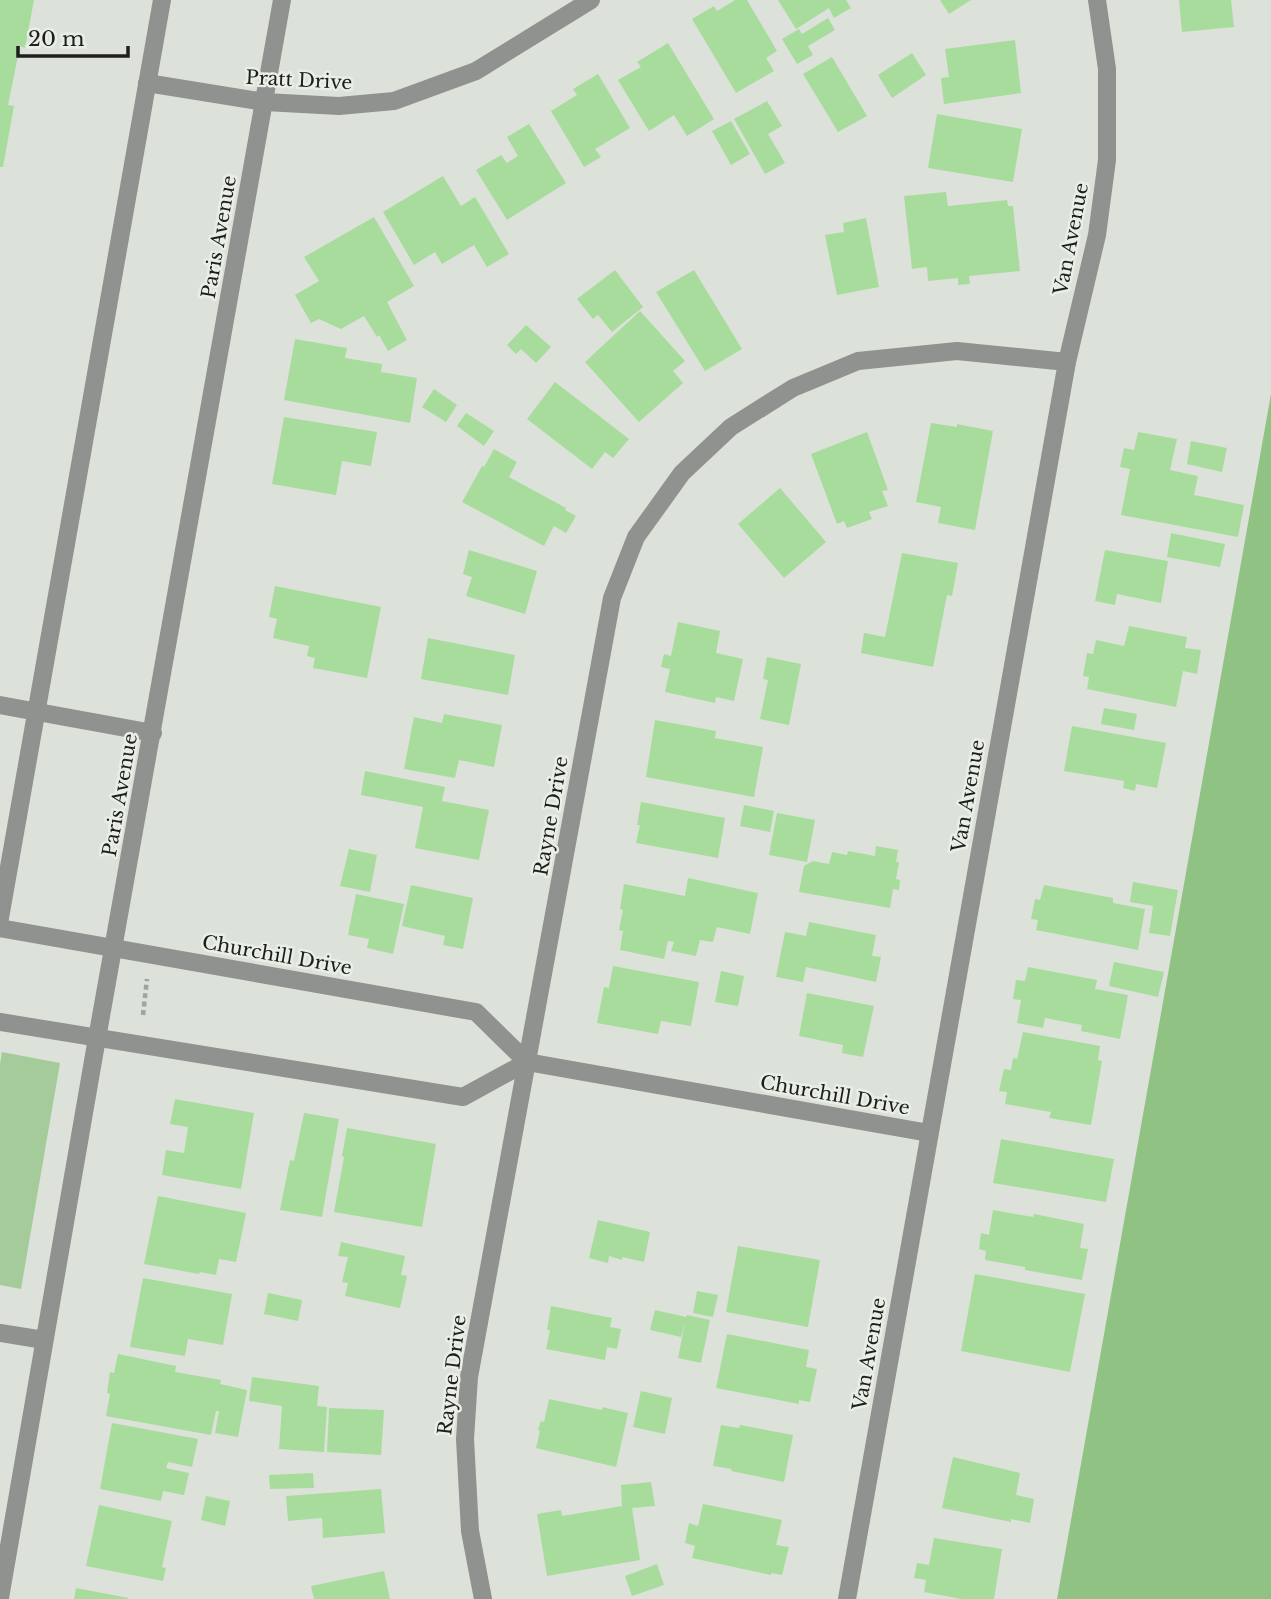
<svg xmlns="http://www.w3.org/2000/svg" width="1271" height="1599" viewBox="0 0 1271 1599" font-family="'Libre Baskerville',serif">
<rect width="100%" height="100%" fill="#dce2da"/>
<path fill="#a5cb9b" d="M2 1052 60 1063 21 1289 0 1285V1064Z"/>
<path fill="#8fc283" d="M1271 394V1599H1057Z"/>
<g fill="#a8dc9c">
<path d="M0 0H34L25 48 20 46 8 105 14 106 3 167H0Z"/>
<path d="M735 0H747L777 51 766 58 774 71 736 93 692 19 714 6 717 11Z"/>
<path d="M778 0H846L851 8 834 18 829 8 796 29Z"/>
<path d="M940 0H971L949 14Z"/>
<path d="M1179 0H1231L1234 27 1182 32Z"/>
<path d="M828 18 835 30 808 46 813 55 797 64 782 39 799 29 802 34Z"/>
<path d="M1015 40 1021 93 944 104 941 78 949 77 945 49Z"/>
<path d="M668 43 714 119 687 136 674 115 649 131 618 80 641 67 637 62Z"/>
<path d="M912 53 926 75 892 98 878 75Z"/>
<path d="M832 57 867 116 838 132 803 74Z"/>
<path d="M598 74 630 128 595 149 601 157 584 167 551 111 577 95 573 89Z"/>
<path d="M767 101 782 126 768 134 785 163 765 174 734 119Z"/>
<path d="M937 114 1022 129 1013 182 928 168Z"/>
<path d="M731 121 750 154 731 165 712 131Z"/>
<path d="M529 124 566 183 507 220 476 170 501 155 507 163 518 156 507 137Z"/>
<path d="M443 176 461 206 475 197 509 254 487 267 474 245 442 264 435 252 414 265 383 212Z"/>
<path d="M946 192 948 206 1007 200 1008 206H1013L1020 271 969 276 970 284 958 285V278L928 281 927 267 912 269 904 196Z"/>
<path d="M374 217 414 286 387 302 407 340 388 351 379 335 377 337 364 316 341 329 319 319 311 323 295 295 319 281 304 257Z"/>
<path d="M866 218 879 287 837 295 825 235 844 232 843 223Z"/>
<path d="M615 270 643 307 612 332 598 315 593 319 577 299Z"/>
<path d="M694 270 742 349 705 371 656 292Z"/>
<path d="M640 311 685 361 673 371 683 383 639 422 585 362Z"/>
<path d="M526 325 551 347 536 363 521 349 516 354 507 345Z"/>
<path d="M295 339 347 348 345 358 382 364 381 372 417 378 410 423 284 400Z"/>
<path d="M555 382 629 439 613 458 605 452 592 469 527 419Z"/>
<path d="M434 389 457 405 446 422 422 407Z"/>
<path d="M466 413 494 431 484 446 457 426Z"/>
<path d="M284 417 377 432 371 466 342 461 336 495 272 484Z"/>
<path d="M931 423 957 427V424L993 431 975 530 938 523 941 507 916 502Z"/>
<path d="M867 432 888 490 882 491 888 506 869 512 872 519 847 528 844 521 837 524 811 454Z"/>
<path d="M1138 432 1177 439 1170 470 1198 476 1194 495 1244 505 1238 537 1121 515 1130 469 1120 467 1124 448 1134 450Z"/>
<path d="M1191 441 1227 448 1222 472 1187 464Z"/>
<path d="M494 449 517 462 509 477 566 508 565 510 576 516 566 533 554 526 544 546 462 502 482 466 484 467Z"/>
<path d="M780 488 826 542 784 578 738 524Z"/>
<path d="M1171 533 1225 544 1220 567 1167 557Z"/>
<path d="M469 550 537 571 525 614 466 596 472 577 463 574Z"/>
<path d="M1105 550 1168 561 1161 603 1117 594 1115 605 1095 601Z"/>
<path d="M902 553 958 563 952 596 947 595 933 667 861 653 864 633 885 637Z"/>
<path d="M275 586 381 607 367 678 313 668 315 658 307 656 309 646 273 638 277 619 269 617Z"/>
<path d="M678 622 720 631 716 653 743 659 734 701 716 697 715 703 665 692 670 669 661 667 664 654 671 656Z"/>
<path d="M1129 626 1187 637 1185 648 1201 650 1197 674 1183 671 1176 707 1087 689 1089 677 1083 676 1087 653 1093 654 1096 640 1124 646Z"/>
<path d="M428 638 515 655 508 695 421 679Z"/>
<path d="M767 657 801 664 789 725 760 719 768 680 763 679Z"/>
<path d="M1104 708 1137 714 1134 730 1101 724Z"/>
<path d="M444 714 502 725 494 767 459 760 455 778 404 769 414 717 442 723Z"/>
<path d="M655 720 716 731 715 738 763 747 754 797 646 777Z"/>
<path d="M1072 726 1166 743 1157 788 1136 784 1135 791 1123 788 1124 781 1064 771Z"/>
<path d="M365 771 445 787 442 801 489 810 479 860 415 848 423 807 361 795Z"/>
<path d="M641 802 725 818 718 858 636 843 640 825H637Z"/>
<path d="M744 805 774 811 770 832 740 826Z"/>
<path d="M777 813 815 820 807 862 769 855Z"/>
<path d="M876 846 898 850 896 862H899L896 879 900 880 899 890 893 889 890 908 799 892 804 866 813 861 829 864 832 852 847 855 848 851 875 856Z"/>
<path d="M349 849 377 855 370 892 340 886Z"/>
<path d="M688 878 758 893 750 934 717 927 713 942 700 940 696 956 671 951 674 942 668 941 664 959 620 950 623 931 619 930 623 910 620 909 624 884 685 896Z"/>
<path d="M1133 882 1178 890 1170 936 1149 933 1153 906 1130 902Z"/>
<path d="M411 885 473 898 463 949 443 945 445 936 402 926Z"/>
<path d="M1044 885 1113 898V903L1145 909 1138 950 1036 930 1038 920 1031 919 1035 899 1040 900Z"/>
<path d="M356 894 404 904 393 954 367 948 369 939 348 935Z"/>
<path d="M809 922 876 935 872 956 881 957 876 982 806 967 803 982 776 977 785 932 806 936Z"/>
<path d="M1114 962 1164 972 1158 997 1109 986Z"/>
<path d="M613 966 699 982 691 1026 661 1021 658 1034 597 1023 604 987 609 988Z"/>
<path d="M1028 967 1097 980 1095 989 1128 995 1120 1039 1081 1031 1082 1025 1045 1018 1043 1028 1017 1023 1021 1000 1013 999 1016 980 1025 981Z"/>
<path d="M721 971 744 976 738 1006 715 1002Z"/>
<path d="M807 993 874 1006 863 1057 842 1053 843 1045 799 1036Z"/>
<path d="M1023 1032 1100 1046 1098 1060 1102 1061 1091 1125 1049 1118 1051 1112 1005 1104 1007 1092 999 1091 1004 1069 1011 1070 1013 1058 1017 1059Z"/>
<path d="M175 1099 254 1113 241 1189 162 1175 166 1150 184 1153 188 1127 170 1124Z"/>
<path d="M304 1113 339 1119 322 1217 280 1210 290 1160 294 1161Z"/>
<path d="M347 1128 436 1144 422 1227 334 1212 344 1157 342 1156Z"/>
<path d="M1001 1139 1114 1159 1106 1202 993 1183Z"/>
<path d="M158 1196 246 1213 236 1262 219 1259 216 1275 200 1272 199 1274 144 1264Z"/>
<path d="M993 1210 1033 1217 1034 1214 1084 1224 1080 1248 1088 1249 1082 1280 1025 1270V1267L985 1260 986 1251 979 1249 981 1233 989 1235Z"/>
<path d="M598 1220 650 1232 644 1262 622 1257V1260L609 1256 608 1263 589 1258Z"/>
<path d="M341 1242 405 1256 401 1275 407 1276 400 1308 345 1296 348 1283 342 1282 348 1257 338 1256Z"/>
<path d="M738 1246 820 1260 808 1327 726 1312Z"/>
<path d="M975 1274 1085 1294 1070 1372 961 1351Z"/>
<path d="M143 1278 232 1294 223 1345 188 1339 185 1356 130 1347Z"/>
<path d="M697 1291 718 1295 713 1317 693 1313Z"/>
<path d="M268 1293 302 1300 298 1321 264 1314Z"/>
<path d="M551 1306 612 1318 610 1327 621 1329 617 1349 607 1347 605 1360 546 1349 550 1330H547Z"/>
<path d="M655 1310 686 1317 687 1315 710 1320 701 1363 678 1358 685 1322 681 1337 650 1330Z"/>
<path d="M727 1334 809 1350 806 1367 817 1369 810 1402 799 1400V1404L716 1388Z"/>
<path d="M118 1354 176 1366 175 1372 221 1380 220 1384 247 1390 238 1437 215 1433 219 1411H216L211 1435 106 1416 110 1394 107 1393 110 1372 114 1373Z"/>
<path d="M252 1377 319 1386 317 1406 327 1407 324 1452 279 1449 282 1406 249 1401Z"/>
<path d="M641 1391 672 1398 665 1434 633 1427Z"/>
<path d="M549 1399 602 1410V1407L628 1413 616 1467 536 1448 540 1431 538 1430 541 1421 544 1422Z"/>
<path d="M329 1408 384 1410 381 1455 327 1452Z"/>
<path d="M112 1423 198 1439 192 1467 168 1462 166 1468 189 1473 184 1495 163 1491 161 1501 100 1489Z"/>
<path d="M721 1425 739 1428 740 1425 793 1435 784 1482 731 1471 732 1469 713 1466Z"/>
<path d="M953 1457 1020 1473 1016 1495 1034 1499 1030 1523 1011 1519V1522L942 1508Z"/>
<path d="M313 1473 314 1488 270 1489 269 1475Z"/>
<path d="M651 1482 655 1506 632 1508 640 1560 547 1576 537 1514 561 1510 562 1516 622 1506 621 1485Z"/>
<path d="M381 1489 385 1533 323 1538 322 1518 288 1521 286 1496Z"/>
<path d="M206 1496 230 1501 225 1526 201 1520Z"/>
<path d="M703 1504 782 1520 776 1545 789 1547 782 1575 771 1573V1575L692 1558 695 1546 685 1543 689 1523 698 1526Z"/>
<path d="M99 1505 172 1521 162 1567 166 1568 163 1581 86 1566Z"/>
<path d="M934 1538 1002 1549 994 1599H961L924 1592 926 1580 914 1578 917 1563 929 1565Z"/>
<path d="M657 1564 664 1585 632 1596 625 1576Z"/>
<path d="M384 1571 390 1599H314L311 1586Z"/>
<path d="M76 1588 129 1598 128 1599H74Z"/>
</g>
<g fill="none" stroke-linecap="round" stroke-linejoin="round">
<path stroke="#9fa49d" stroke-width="4.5" stroke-dasharray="5 3.5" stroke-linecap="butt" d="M143 1015 147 979"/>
<g stroke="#8f928e" stroke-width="18">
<path d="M147 83 265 102 339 106 394 101 476 71 591 0"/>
<path d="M0 705 153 733"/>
<path d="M0 918 162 0"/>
<path d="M0 928 476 1012 527 1062 929 1133"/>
<path d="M0 1022 463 1097 527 1062"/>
<path d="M0 1333 44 1340"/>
<path d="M0 1598 93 1061 282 0"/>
<path d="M483 1599 470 1531 465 1439 469 1377 612 598 636 537 682 473 731 427 793 388 858 361 957 351 1067 362"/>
<path d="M847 1599 1067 362 1097 235 1107 160V69L1097 0"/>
</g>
</g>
<g text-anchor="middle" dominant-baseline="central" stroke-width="5" stroke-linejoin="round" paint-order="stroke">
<g font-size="19" fill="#1c1f1c" stroke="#e9efe7">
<text transform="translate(299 80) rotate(3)">Pratt Drive</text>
<text transform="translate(219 237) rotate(-80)">Paris Avenue</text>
<text transform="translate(1071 239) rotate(-79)">Van Avenue</text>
<text transform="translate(120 795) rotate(-80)">Paris Avenue</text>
<text transform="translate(968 796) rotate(-80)">Van Avenue</text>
<text transform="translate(551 816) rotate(-80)">Rayne Drive</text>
<text transform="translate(277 955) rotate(10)">Churchill Drive</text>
<text transform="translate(835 1095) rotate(10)">Churchill Drive</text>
<text transform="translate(869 1354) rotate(-80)">Van Avenue</text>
<text transform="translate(452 1375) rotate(-83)">Rayne Drive</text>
</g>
</g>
<path d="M18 46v10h110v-10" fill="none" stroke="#1c1f1c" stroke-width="3.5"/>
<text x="28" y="46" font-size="21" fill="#1c1f1c" stroke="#e9efe7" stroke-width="5" paint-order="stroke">20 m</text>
</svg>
